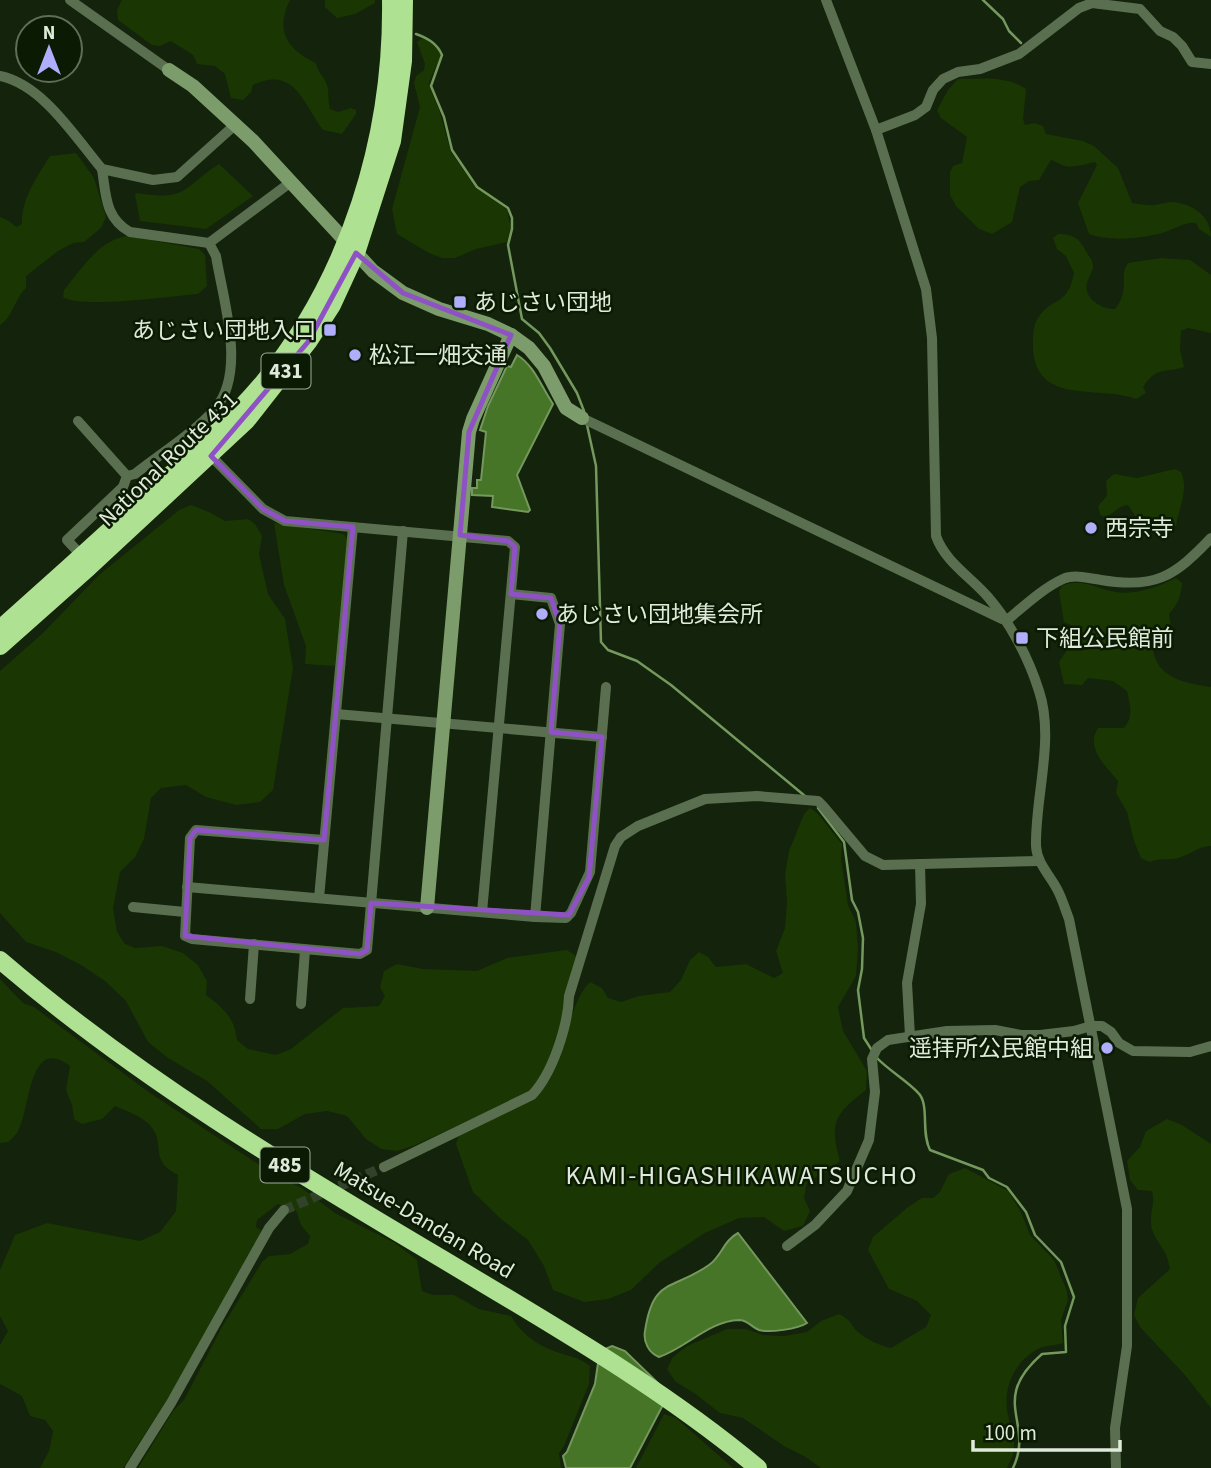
<svg xmlns="http://www.w3.org/2000/svg" width="1211" height="1468" viewBox="0 0 1211 1468" font-family="'Source Sans 3','Noto Sans JP',sans-serif">
<rect width="100%" height="100%" fill="#14230b"/>
<g fill="#193603">
<path d="M122 0H290C275 31 287 49 316 63 317 72 325 77 327 85 329 92 328 101 330 109L338 112 351 108 356 110V114L342 134 323 130C303 103 294 65 253 85L251 92 243 100 231 98 225 74 215 66 197 64 193 55 171 41 160 46 152 45 118 20 117 10Z"/>
<path d="M325 0H375V3L355 14 337 18 325 7Z"/>
<path d="M423 38 435 45 441 55 429 82 430 88 439 110 451 152 476 188 489 194 507 210 511 229 507 242 476 249 455 258H442L429 253 397 234 392 209 420 107 414 83 416 76 424 70 425 64 417 42Z"/>
<path d="M958 79C982 79 1005 75 1026 89L1023 119 1025 125 1034 123 1043 126 1046 134 1083 141 1094 146 1118 168 1132 203C1140 204 1148 206 1155 205 1161 204 1167 202 1173 202 1193 204 1211 216 1211 237L1199 229 1196 223C1185 222 1180 227 1170 230 1149 239 1109 242 1089 234L1078 203 1097 165 1095 162C1085 164 1072 169 1062 165 1058 163 1055 161 1051 160L1039 180 1029 181 1020 187 1012 222 992 234 979 229 956 206 950 195V172L953 166 962 163 967 137 941 118 937 110 948 90Z"/>
<path d="M76 153 94 178 106 217 101 228 84 242 73 243 58 251 26 276V288C15 298 13 317 0 325V217L9 221 16 227 22 224C21 199 37 177 50 156Z"/>
<path d="M219 164 253 196 206 229 140 221 135 194 136 193C188 201 181 189 219 164Z"/>
<path d="M1058 234C1074 234 1080 239 1087 253 1090 258 1094 262 1093 268 1092 273 1088 278 1087 283 1083 298 1102 310 1115 309 1131 289 1118 276 1128 263L1161 258 1190 260 1211 275V333L1188 328 1181 331 1180 350 1184 367C1163 374 1158 365 1143 387L1146 393 1136 399C1101 385 1037 406 1033 350 1033 340 1032 327 1038 318 1052 296 1067 308 1074 273L1066 256 1057 249 1053 238Z"/>
<path d="M128 236 199 249 205 255 207 286 198 294C173 296 80 309 63 297L64 290C81 270 99 239 128 236Z"/>
<path d="M1175 469 1181 472C1189 489 1179 508 1176 526L1147 534 1128 505C1119 505 1113 515 1104 517L1100 514 1098 506 1107 496 1106 481 1114 474 1137 478Z"/>
<path d="M191 505 209 512 225 521 248 519 255 524 262 536 259 554 268 594 285 619 293 668 273 790 260 802 236 805 206 797 186 785 161 788 151 798 144 839 135 857 120 872 113 908 117 932 125 944 135 948 162 946 183 953 198 965 207 981 206 995C223 1008 235 1018 237 1040L248 1049 276 1055 291 1049 343 1008 379 1006 385 996 380 987 384 971 397 964 423 969 477 971 507 958 567 950 576 956 565 1015 543 1076 529 1093 413 1146 397 1151 381 1149 366 1139 347 1116 327 1111 305 1114 278 1129H261L207 1081 168 1058 148 1042 126 1001 105 981 81 965 56 952 26 942 0 913V671L43 633 99 575 179 510Z"/>
<path d="M274 523 344 534 347 539 335 666 305 664 306 646 284 585Z"/>
<path d="M1176 578 1182 583C1181 596 1178 604 1169 614L1171 627 1155 637C1155 642 1152 650 1154 654 1160 680 1191 684 1211 687V846C1197 846 1191 855 1178 858 1168 861 1160 857 1150 862L1141 858 1134 841 1127 812 1116 793 1118 781C1105 765 1085 748 1098 728H1124C1134 715 1130 706 1127 691L1113 681 1088 678 1082 685 1064 684 1059 662 1069 647 1077 640C1077 629 1074 626 1064 622L1059 591 1062 586C1081 577 1097 589 1116 592 1136 595 1158 587 1176 578Z"/>
<path d="M810 808C819 812 834 835 842 844L841 859 848 905 856 922 858 948 856 976 838 1007 843 1031 867 1071 866 1090C835 1114 829 1122 840 1161L830 1170 807 1182 804 1198 810 1211 803 1226 784 1231 764 1217 739 1218 705 1233 659 1263 631 1290 608 1299 584 1302 553 1290 544 1266 528 1240 501 1219 473 1192 456 1144 459 1135C477 1126 495 1117 513 1108 520 1104 531 1100 537 1095 567 1070 564 1008 590 982L602 988 608 998 621 1002 639 996 670 992 681 980 690 960 699 952 708 957 716 967 746 964 774 978 783 973 776 951 785 928 787 902 785 875 789 851 804 814Z"/>
<path d="M0 979 23 1003 34 1007 150 1093 258 1164 303 1189 335 1213 395 1243 417 1260 422 1291 433 1295H454L479 1309 511 1316C521 1333 535 1344 554 1351 567 1356 579 1357 590 1366L589 1384 564 1446 559 1453 561 1468H138L173 1411 184 1400 222 1327 262 1262 269 1256 290 1254 308 1244 310 1236 301 1225 296 1210 278 1204 257 1220 256 1227 261 1230 257 1244 170 1395 123 1468H40L49 1451 53 1431 45 1420 30 1416 22 1396 0 1384V1345L8 1331 0 1316V1270L15 1235 47 1223 140 1241 160 1232 176 1211 178 1175C149 1160 165 1148 153 1129 146 1118 127 1111 115 1106L102 1119 82 1124 74 1119 72 1105 66 1090 70 1066C29 1034 30 1109 19 1129 17 1134 12 1139 8 1142L0 1143Z"/>
<path d="M1167 1119 1182 1125 1211 1144V1408L1185 1375 1140 1327 1134 1315 1138 1298 1170 1269C1167 1248 1157 1245 1152 1229 1148 1215 1156 1204 1152 1191L1138 1190 1130 1180 1127 1161 1140 1147 1146 1131Z"/>
<path d="M965 1168 1008 1191 1021 1212 1030 1235 1054 1260 1067 1291 1068 1300 1061 1320 1063 1343C1054 1346 1044 1345 1036 1350 1015 1362 1004 1386 1007 1410 1009 1423 1015 1434 1014 1448 1014 1454 1010 1462 1007 1468H821L804 1456 784 1446 743 1418 720 1413 694 1393 676 1382 667 1369 673 1357 687 1346 727 1329H746L763 1335 784 1336 807 1332 821 1321 839 1314C853 1321 850 1325 859 1333 868 1340 881 1346 891 1348L926 1327 931 1315 917 1301 889 1289 868 1250 873 1237 908 1207 922 1198H933L940 1192 949 1174Z"/>
<path d="M664 1414 676 1418 733 1468H636Z"/>
</g>
<g fill="#467528" stroke="#74985d" stroke-width="2">
<path d="M517 355C534 365 542 388 553 404L517 475 530 510 528 512 492 507 493 496 472 495V488H477V480H481L486 432 480 430 488 406 507 366 511 367Z"/>
<path d="M738 1233 807 1323C798 1329 769 1333 759 1330 751 1327 748 1320 739 1320 709 1321 686 1348 659 1357 649 1353 643 1342 645 1331 653 1277 672 1291 709 1265 722 1256 723 1241 738 1233Z"/>
<path d="M612 1346 625 1351 659 1384 664 1403 630 1468H566L563 1456 567 1452 595 1384 599 1356 605 1349Z"/>
</g>
<g fill="none" stroke-linecap="round" stroke-linejoin="round">
<g stroke="#74985d" stroke-width="2.5">
<path d="M983 0 1003 19 1009 31 1021 43"/>
<path d="M416 34C427 38 437 43 442 55L431 86 444 117 452 150 477 187 508 208 512 218V229L508 245 522 319 539 333 550 348 577 393 584 411"/>
<path d="M587 425 596 466 601 642 608 650 637 661 671 685 805 796"/>
<path d="M818 808 844 842 852 900 858 912 863 938 862 969 858 990 864 1038 873 1052"/>
<path d="M877 1058C888 1070 912 1084 920 1095 929 1108 921 1133 930 1150L983 1170 989 1178 1007 1187 1026 1212 1035 1235 1061 1262 1074 1297 1065 1326 1066 1352 1042 1354C988 1401 1035 1422 1013 1468"/>
</g>
<path stroke="#32412a" stroke-width="10" stroke-dasharray="10 5" stroke-linecap="butt" d="M284 1210 384 1167"/>
<g stroke="#5a6f50" stroke-width="10">
<path d="M70 0 169 70"/>
<path d="M826 0 876 130 926 289 932 338 936 536C945 562 971 577 988 597 1010 622 1029 659 1039 691 1055 739 1035 796 1036 846 1037 863 1049 874 1057 889 1062 898 1065 909 1069 919L1127 1209V1346L1115 1428 1116 1468"/>
<path d="M0 76C43 85 75 137 102 169L153 180 177 177 236 124"/>
<path d="M876 130 915 115 926 107 933 90 943 79 958 72 980 69 1019 54 1079 8 1092 3 1140 9 1160 31 1173 37 1182 46 1192 62 1211 64"/>
<path d="M102 169C106 195 105 218 130 232L209 243 291 182"/>
<path d="M582 418 1002 619"/>
<path d="M78 421 127 476 123 487 67 540 82 556"/>
<path d="M211 456 263 509 285 521 508 541 515 547 482 912"/>
<path d="M127 476 135 474C160 454 194 433 215 409 247 372 223 300 216 256L209 243"/>
<path d="M511 594 551 598 560 624 535 917"/>
<path d="M1006 621C1023 607 1043 588 1063 579 1074 574 1089 578 1101 580 1155 589 1174 577 1211 538"/>
<path d="M336 714 602 737"/>
<path d="M324 840 196 830 190 838 185 936 192 939 360 954 367 950 403 531"/>
<path d="M187 887 535 917 566 918 571 913 590 872 606 687"/>
<path d="M319 898 353 527"/>
<path d="M133 907 185 912"/>
<path d="M250 999 254 944"/>
<path d="M301 1004 305 950"/>
<path d="M910 1036 907 983 921 904 920 864"/>
<path d="M384 1167 532 1095C553 1073 568 1025 569 996L615 846 621 837 638 826 705 799 757 796 818 801 823 806 865 856 883 865 1039 861"/>
<path d="M787 1246 815 1225 847 1191 869 1140 875 1092 872 1059 877 1048 888 1040 947 1031 995 1030 1021 1035H1040L1074 1031 1091 1026H1102L1111 1032 1119 1043 1133 1051 1190 1052 1211 1046"/>
<path d="M130 1468 171 1403 269 1228 284 1210"/>
</g>
<g stroke="#7c9d6b" stroke-width="14">
<path d="M169 70 193 86 253 141 373 271 403 293 439 309 488 324 511 335 529 348 544 366 566 408 582 418"/>
<path d="M427 908 469 432 473 419 511 335"/>
</g>
<g stroke="#aee292" stroke-width="18">
<path d="M0 629C53 582 105 535 157 487 194 454 231 421 263 383 350 277 393 137 391 0"/>
<path d="M0 646 89 567 246 421 308 342 332 305 356 253 392 141 403 61 404 0"/>
<path d="M0 960C136 1077 290 1169 444 1260 552 1325 661 1387 758 1468"/>
</g>
</g>
<path fill="none" stroke="#8f52c4" stroke-width="5" stroke-linejoin="round" d="M356 253 403 293 511 335 469 432 460 535 508 541 515 547 511 594 551 598 560 624 551 732 602 737 589 877 569 915 371 903 367 950 360 954 185 936 190 838 196 830 324 840 353 527 285 521 263 509 211 456 308 342Z"/>
<g fill="#b0aefa" stroke="#0b1a03" stroke-width="2.5">
<rect x="453" y="295" width="14" height="14" rx="3.5"/>
<rect x="323" y="323" width="14" height="14" rx="3.5"/>
<circle cx="355" cy="355" r="7"/>
<circle cx="1091" cy="528" r="7"/>
<circle cx="542" cy="614" r="7"/>
<rect x="1015" y="631" width="14" height="14" rx="3.5"/>
<circle cx="1107" cy="1048" r="7"/>
</g>
<g text-anchor="middle" dominant-baseline="central" stroke-width="5" stroke-linejoin="round" paint-order="stroke">
<g fill="#0b1a03" stroke="#9fac9a" stroke-width="2">
<rect x="261.5" y="353.5" width="49" height="35" rx="5"/>
<rect x="260.5" y="1147.5" width="49" height="35" rx="5"/>
</g>
<g font-size="21" font-weight="bold" fill="#dfeada">
<text x="286" y="371">431</text>
<text x="285" y="1165">485</text>
</g>
<g font-size="23" fill="#dfeada" stroke="#0b1a03" text-anchor="start">
<text x="474" y="302">あじさい団地</text>
<text x="316" y="330" text-anchor="end">あじさい団地入口</text>
<text x="369" y="355">松江一畑交通</text>
<text x="1105" y="528">西宗寺</text>
<text x="556" y="614">あじさい団地集会所</text>
<text x="1036" y="638">下組公民館前</text>
<text x="1093" y="1048" text-anchor="end">遥拝所公民館中組</text>
</g>
<g font-size="23" fill="#dfeada" stroke="#0b1a03">
<text transform="translate(168 459) rotate(-44)">National Route 431</text>
<text transform="translate(424 1220) rotate(31)">Matsue-Dandan Road</text>
</g>
<g font-size="26" letter-spacing="2" fill="#dfeada" stroke="#0b1a03">
<text x="742" y="1175">KAMI-HIGASHIKAWATSUCHO</text>
</g>
</g>
<g transform="translate(49 49)"><circle r="33" fill="#0b1a03" stroke="#606d59" stroke-width="2"/>
<path d="M0-5L12 26L0 18L-12 26Z" fill="#b0aefa"/>
<text y="-10" font-size="19" font-weight="bold" text-anchor="middle" fill="#dfeada">N</text>
</g>
<path d="M973 1440v10h147v-10" fill="none" stroke="#dfeada" stroke-width="3.5"/>
<text x="984" y="1440" font-size="21" fill="#dfeada" stroke="#0b1a03" stroke-width="5" paint-order="stroke">100 m</text>
</svg>
